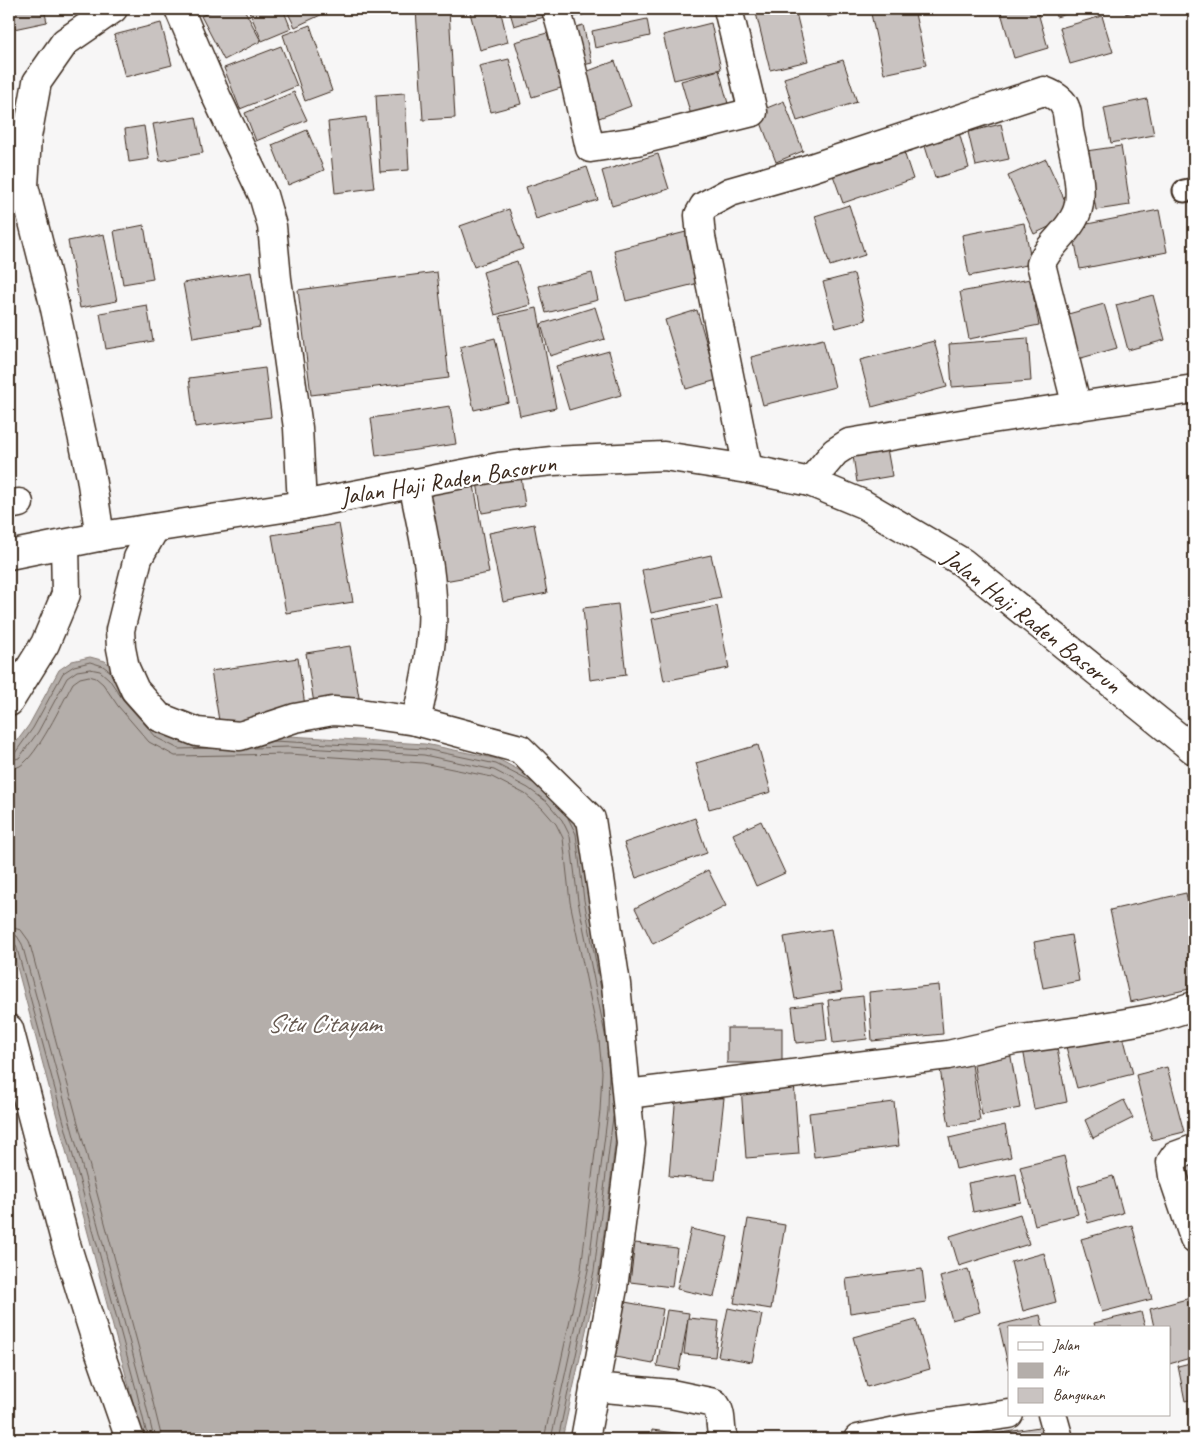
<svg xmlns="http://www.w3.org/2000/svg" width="1203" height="1448" viewBox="0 0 1203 1448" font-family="Caveat,sans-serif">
<rect width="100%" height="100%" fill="#f7f6f6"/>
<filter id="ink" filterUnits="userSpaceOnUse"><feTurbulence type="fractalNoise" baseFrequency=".02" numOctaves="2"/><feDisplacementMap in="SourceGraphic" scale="10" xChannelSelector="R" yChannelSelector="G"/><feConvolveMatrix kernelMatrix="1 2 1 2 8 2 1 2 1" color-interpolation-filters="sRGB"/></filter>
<g filter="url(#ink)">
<path fill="#b4aeaa" stroke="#847972" d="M90 657 105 661 117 671 181 738 289 736 425 744 498 759 534 778 572 814 581 833 589 899 600 961 619 1112 599 1272 562 1439H143L9 937V752L29 725 59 670 72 661Z"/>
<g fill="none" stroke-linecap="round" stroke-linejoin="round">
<g stroke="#6b5f56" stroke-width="1">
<path d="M273 741 425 749 496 764 535 784"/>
<path d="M253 748 289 747 424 755 494 770 528 788 547 802 562 820 570 836 578 901 606 1039"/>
<path d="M9 755 15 753 33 728 63 673 74 666 90 662 103 666 111 672"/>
<path d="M9 761 19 758 38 732 67 678 77 671 90 669 100 671 109 679 124 701 157 738 179 749 212 748"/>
<path d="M9 769C13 768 16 768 20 766 38 755 62 703 73 683L80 678 89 676 96 678 103 684 118 706 149 742 175 756 289 754 423 763 492 777 525 794 542 808 556 824 563 838 570 902 599 1040 602 1072 600 1111 581 1269 544 1439"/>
<path d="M568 818 576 834 584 900 601 989"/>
<path d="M9 927 21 930 29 941 149 1386 162 1439"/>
<path d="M9 934 17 936 22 944 142 1388 154 1439"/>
<path d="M9 941 13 942 16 945 136 1389 148 1439"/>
<path d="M551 1439 588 1270 608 1111 609 1072 607 1053"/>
<path d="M558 1439 594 1271 613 1117"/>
</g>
</g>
<g fill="#c9c3c1" stroke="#3b2a1e">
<path d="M9 9H44L47 22 9 30Z"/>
<path d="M216 9H244L261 41 224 60 201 16Z"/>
<path d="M248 9H283L291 29 262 41Z"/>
<path d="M286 9H328L329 11 295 27Z"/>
<path d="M416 9H449L455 118 423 120Z"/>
<path d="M469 9H500L508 42 480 50Z"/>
<path d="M509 9H542L544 17 514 26Z"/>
<path d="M560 9H611L563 19Z"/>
<path d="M755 9H795L808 61 770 70Z"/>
<path d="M825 9H854L828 17Z"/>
<path d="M870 9H914L926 65 884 74Z"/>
<path d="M1000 9H1037L1048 48 1014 58Z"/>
<path d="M1054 9H1085L1056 17Z"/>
<path d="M1125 9H1144L1126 14Z"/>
<path d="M1102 16 1113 52 1070 64 1060 28Z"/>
<path d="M647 19 650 36 595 48 592 31Z"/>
<path d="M161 23 172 65 125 77 114 35Z"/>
<path d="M711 23 721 69 674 80 663 35Z"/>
<path d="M310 25 332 91 305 101 283 35Z"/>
<path d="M583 25 592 63 579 66 570 29Z"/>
<path d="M547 33 564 87 532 97 515 42Z"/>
<path d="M281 46 297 86 240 109 224 68Z"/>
<path d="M509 59 521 104 491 112 479 66Z"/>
<path d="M843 60 857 102 797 121 784 78Z"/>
<path d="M615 61 631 106 599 118 583 73Z"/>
<path d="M719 70 730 111 693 122 681 81Z"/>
<path d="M294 92 307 120 256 141 245 113Z"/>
<path d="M405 93 409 170 380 172 376 95Z"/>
<path d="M1147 99 1154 135 1111 143 1104 108Z"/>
<path d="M784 101 803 151 776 162 757 112Z"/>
<path d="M196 117 203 153 160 161 153 124Z"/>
<path d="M366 117 374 188 335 193 328 122Z"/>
<path d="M1001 124 1009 159 976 166 968 132Z"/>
<path d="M144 126 149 159 129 162 125 129Z"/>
<path d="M958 129 969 168 935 178 923 140Z"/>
<path d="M307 130 324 170 288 185 272 145Z"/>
<path d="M900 140 913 179 843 203 829 164Z"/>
<path d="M1121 146 1130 205 1096 210 1086 151Z"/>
<path d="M658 154 669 189 612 206 602 171Z"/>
<path d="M1046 159 1072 216 1034 234 1008 176Z"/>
<path d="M587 167 598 200 536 219 526 187Z"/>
<path d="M849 205 865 255 830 266 815 216Z"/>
<path d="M509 209 523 249 474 267 460 226Z"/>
<path d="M1159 210 1167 252 1080 269 1072 227Z"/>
<path d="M1024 223 1032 264 969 276 962 235Z"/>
<path d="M144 225 153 279 123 284 114 231Z"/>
<path d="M690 231 703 282 626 301 614 250Z"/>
<path d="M104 234 117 301 80 308 68 241Z"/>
<path d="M517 261 531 305 495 315 483 272Z"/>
<path d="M251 272 260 327 193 338 183 283Z"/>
<path d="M437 272 449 378 311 395 298 290Z"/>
<path d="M592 273 598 300 546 313 539 286Z"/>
<path d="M854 274 866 320 836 328 823 282Z"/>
<path d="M1030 279 1039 325 969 339 960 292Z"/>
<path d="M1153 295 1165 340 1128 350 1116 305Z"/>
<path d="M1104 304 1117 348 1067 362 1054 318Z"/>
<path d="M147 305 153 341 106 349 100 313Z"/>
<path d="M595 307 605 339 550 356 541 324Z"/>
<path d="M537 308 556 408 520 416 500 316Z"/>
<path d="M697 310 717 380 686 389 665 320Z"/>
<path d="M495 338 509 402 474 410 460 347Z"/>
<path d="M1028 338 1031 381 952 387 949 344Z"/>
<path d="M823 339 835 387 763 405 751 357Z"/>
<path d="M934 341 947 387 872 407 860 360Z"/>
<path d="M609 351 621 395 569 410 556 366Z"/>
<path d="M265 368 271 417 195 427 189 378Z"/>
<path d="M450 406 456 444 376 456 371 418Z"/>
<path d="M886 443 892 476 857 482 852 449Z"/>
<path d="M520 469 525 506 482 513 476 476Z"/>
<path d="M473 479 489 573 439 582 423 488Z"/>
<path d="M339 524 353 602 286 613 272 535Z"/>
<path d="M534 524 547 593 503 602 489 533Z"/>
<path d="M711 555 721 598 651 613 642 570Z"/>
<path d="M618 604 626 675 590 680 583 608Z"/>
<path d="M717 606 729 668 664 681 652 619Z"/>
<path d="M350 646 360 703 315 710 306 653Z"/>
<path d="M298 658 306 713 220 727 211 671Z"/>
<path d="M758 745 771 792 709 809 696 763Z"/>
<path d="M695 818 707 853 636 878 624 843Z"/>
<path d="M761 821 785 873 756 886 733 834Z"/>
<path d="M708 870 726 906 653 944 635 908Z"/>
<path d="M1186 893 1194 932V988L1130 1002 1110 910Z"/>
<path d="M831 929 842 991 795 999 784 937Z"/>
<path d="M1071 935 1079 981 1043 988 1034 942Z"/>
<path d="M939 985 943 1034 872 1041 869 992Z"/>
<path d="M863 996 867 1039 833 1043 828 1000Z"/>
<path d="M823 1003 827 1040 796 1043 792 1007Z"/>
<rect x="727" y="1028" width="55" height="35"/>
<path d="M1121 1028 1133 1074 1077 1088 1065 1043Z"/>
<path d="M1056 1043 1067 1102 1034 1109 1023 1049Z"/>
<path d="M1009 1046 1020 1108 982 1115 972 1053Z"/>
<path d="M972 1064 980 1121 949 1126 940 1069Z"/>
<path d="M1167 1067 1184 1132 1152 1140 1136 1075Z"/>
<path d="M794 1082 799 1154 746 1158 741 1086Z"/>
<path d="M676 1094 724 1098 715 1180 669 1176Z"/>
<path d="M1124 1100 1133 1118 1093 1138 1085 1120Z"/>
<path d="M894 1102 899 1146 814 1157 809 1113Z"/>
<path d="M1005 1125 1011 1157 956 1169 949 1138Z"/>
<path d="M1064 1156 1078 1214 1035 1225 1020 1167Z"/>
<path d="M1194 1156V1190L1185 1192 1177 1160Z"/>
<path d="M1016 1174 1021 1202 973 1212 968 1183Z"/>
<path d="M1113 1176 1123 1213 1088 1223 1078 1186Z"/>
<path d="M1020 1214 1029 1244 959 1266 950 1236Z"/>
<path d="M748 1219 785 1225 771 1309 734 1303Z"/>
<path d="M1132 1225 1152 1299 1102 1312 1081 1239Z"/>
<path d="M691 1229 728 1237 714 1297 677 1289Z"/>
<path d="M635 1243 677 1248 672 1287 630 1282Z"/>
<path d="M1044 1253 1056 1302 1023 1311 1011 1262Z"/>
<path d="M922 1269 926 1302 850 1313 846 1279Z"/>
<path d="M968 1269 980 1312 952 1320 940 1277Z"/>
<path d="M1194 1297V1357L1169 1364V1327H1154L1150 1309Z"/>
<path d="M625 1302 663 1309 653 1364 615 1357Z"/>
<path d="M728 1308 762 1315 752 1362 718 1356Z"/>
<path d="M667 1310 689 1313 679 1370 657 1366Z"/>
<path d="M1141 1312 1145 1327H1095L1094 1323Z"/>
<path d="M1040 1315 1043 1327H1009V1369L999 1325Z"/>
<path d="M688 1318 719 1321 715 1357 684 1354Z"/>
<path d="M916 1320 930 1369 867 1387 853 1337Z"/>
<path d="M1194 1362V1399L1185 1401 1178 1366Z"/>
<path d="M1045 1426 1047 1439H970V1438Z"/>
<path d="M652 1430 691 1435 690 1439H651Z"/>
</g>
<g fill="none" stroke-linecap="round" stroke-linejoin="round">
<defs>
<path id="lane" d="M1184 191 1194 189"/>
<g id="street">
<path d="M179 9 217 98 263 195 272 226 277 279 298 428 302 505"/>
<path d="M556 9C570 54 579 101 590 148L637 141 753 112 728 9"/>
<path d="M748 469 701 237 699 215 704 206 730 192 796 173 1044 91C1052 94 1062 99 1065 107 1068 113 1068 123 1069 130 1073 152 1086 193 1076 214 1068 233 1048 245 1041 264L1077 407"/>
<path d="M810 482 835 452 849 443 991 419 1194 389"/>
<path d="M413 483C422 530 435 579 432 627 430 659 423 690 416 721"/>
<path d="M9 505 19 503"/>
<path d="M155 528 138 558 120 630 121 648 125 668 135 690 159 717 197 732 240 736 295 718 333 711 360 713 416 721 520 749 591 819 616 984 631 1144 613 1288 585 1439"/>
<path d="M100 537 91 477 54 304 24 186 27 137 37 82 65 42 113 9"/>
<path d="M9 555 108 535 302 505 499 467 552 461 664 456 748 469 810 482 863 504 962 562 1194 750"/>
<path d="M9 702 45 644 66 594 65 544"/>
<path d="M9 1029 66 1244 99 1350 130 1439"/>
<path d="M627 1094 948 1055 1014 1040 1080 1031 1155 1018 1194 1006"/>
<path d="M1194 1149 1175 1156 1171 1162 1173 1176 1194 1238"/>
<path d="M594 1387 671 1394 714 1403C724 1414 718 1428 724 1439"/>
<path d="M1052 1414 1059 1439"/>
<path d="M858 1439 911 1428 1009 1414"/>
</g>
</defs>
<use href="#lane" stroke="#3b2a1e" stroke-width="25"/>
<use href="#street" stroke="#3b2a1e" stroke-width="31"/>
<use href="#lane" stroke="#fff" stroke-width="21"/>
<use href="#street" stroke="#fff" stroke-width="28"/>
</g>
</g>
<g text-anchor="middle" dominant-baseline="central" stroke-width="4.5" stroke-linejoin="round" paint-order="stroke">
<g font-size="25" fill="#3b2a1e" stroke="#fff">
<text transform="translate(448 480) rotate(-9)">Jalan Haji Raden Basorun</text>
<text transform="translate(1032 621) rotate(38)">Jalan Haji Raden Basorun</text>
</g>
<g font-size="26" font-style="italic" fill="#65584f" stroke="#fff">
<text x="324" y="1023">Situ Citayam</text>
</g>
</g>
<rect width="1203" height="1448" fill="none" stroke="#fff" stroke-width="30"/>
<rect x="15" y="15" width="1173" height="1418" fill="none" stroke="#3b2a1e" stroke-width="2" filter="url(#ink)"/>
<rect x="1008" y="1326" width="162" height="90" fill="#ffffff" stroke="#b1aaa5"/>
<rect x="1018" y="1342" width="25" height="8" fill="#ffffff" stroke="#b1aaa5"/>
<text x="1053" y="1350" font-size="15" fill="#3b2a1e">Jalan</text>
<rect x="1018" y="1363" width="25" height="15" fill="#b4aeaa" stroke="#b1aaa5"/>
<text x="1053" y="1376" font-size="15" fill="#3b2a1e">Air</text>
<rect x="1018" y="1388" width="25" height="15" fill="#c9c3c1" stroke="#b1aaa5"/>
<text x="1053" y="1400" font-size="15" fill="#3b2a1e">Bangunan</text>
</svg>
